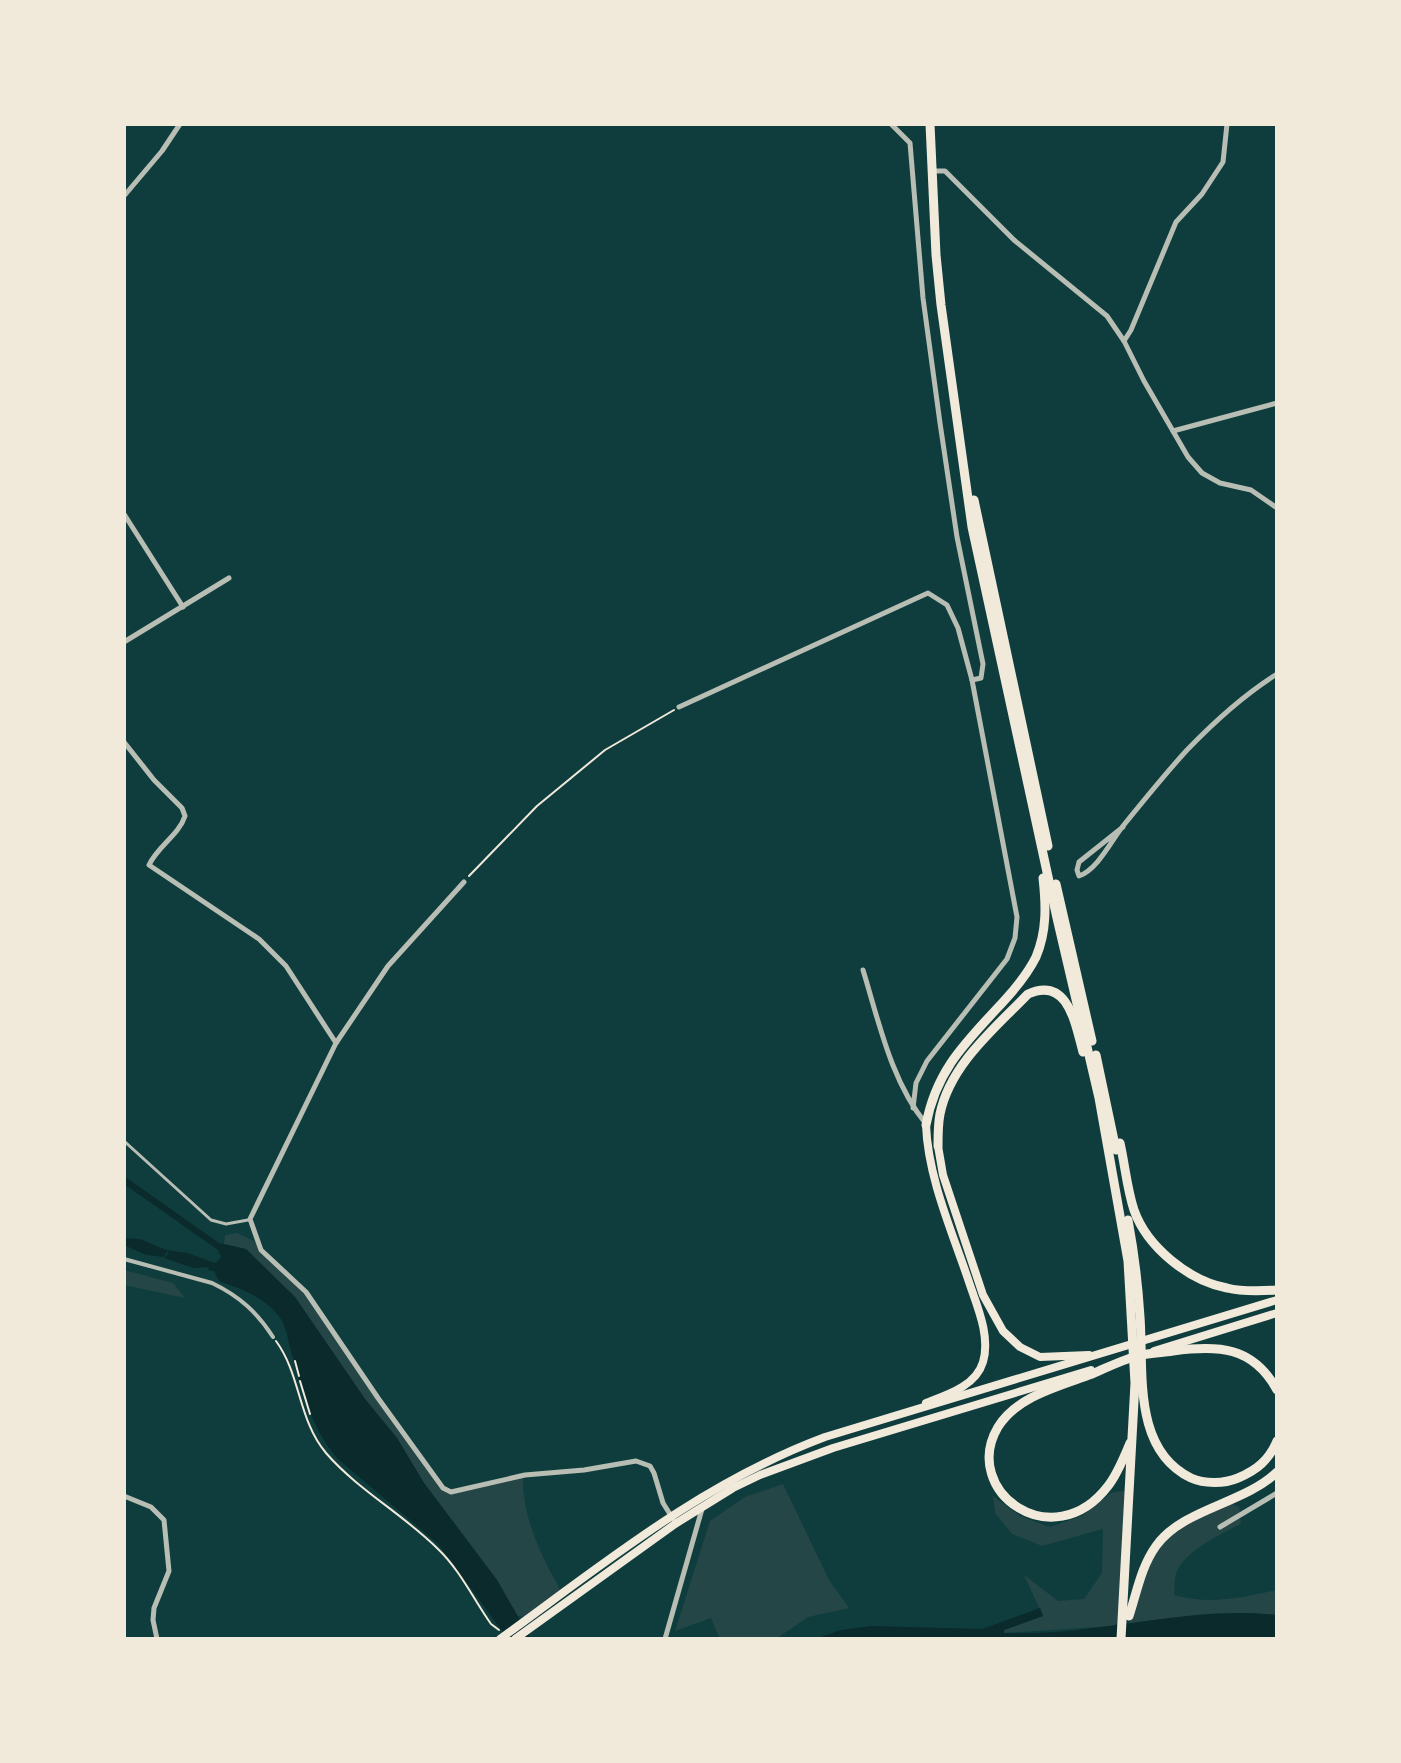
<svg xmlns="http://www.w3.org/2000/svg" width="1401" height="1763" viewBox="0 0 1401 1763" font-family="'Fira Sans',sans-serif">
<rect width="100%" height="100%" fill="#0f3d3e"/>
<g fill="#244646">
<path d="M237 1233 256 1242 294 1279 438 1483 451 1492 523 1475C522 1505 532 1534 545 1561 550 1574 558 1581 561 1595L531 1617 516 1616 497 1580 424 1483 397 1438 365 1399 295 1297 245 1249 224 1244 225 1235Z"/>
<path d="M124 1270 173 1283 185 1298 124 1285Z"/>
<path d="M783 1484 829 1580 849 1608 808 1617 776 1639H720L711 1618 675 1631 710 1521 745 1497Z"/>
<path d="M1127 1490 1124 1617 1114 1626 1004 1633 1003 1630 1043 1616 1024 1575 1058 1601 1084 1599 1102 1573 1103 1529 1042 1546 1012 1534 995 1513 993 1496 1020 1516 1050 1527 1082 1516 1111 1493Z"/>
<path d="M1228 1502 1239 1507 1241 1524C1222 1533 1188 1550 1178 1569 1174 1575 1175 1587 1174 1595 1210 1605 1241 1598 1277 1590V1615L1223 1614 1130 1624C1129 1609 1155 1545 1166 1536 1184 1523 1208 1513 1228 1502Z"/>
</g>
<g fill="#0a2a2b">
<path d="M124 1176 219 1243 246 1249 295 1297 365 1399 397 1438 424 1483 497 1580 531 1639H508L438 1544 338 1459C310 1427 303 1391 291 1351 287 1338 287 1326 278 1315 263 1296 241 1289 219 1281L214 1271 208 1270 209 1267 193 1268 164 1258 168 1254 167 1251 164 1257 146 1255 124 1245V1238L140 1239 166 1250 188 1253 215 1263 221 1257 218 1250 124 1184Z"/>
<path d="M1040 1608 1043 1616 1004 1630V1633C1095 1637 1186 1605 1277 1615V1638L815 1639 841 1630 871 1626 982 1629Z"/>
</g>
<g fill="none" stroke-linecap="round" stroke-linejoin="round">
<g stroke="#f1e9da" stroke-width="2">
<path d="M469 876 537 806 605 750 674 710"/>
<path d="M276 1341C301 1375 298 1420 326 1453 358 1490 403 1514 438 1549 460 1570 474 1600 491 1624L499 1630"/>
<path d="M295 1361 299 1376"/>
<path d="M300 1381 310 1414"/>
</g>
<path stroke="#b8beb3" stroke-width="3" d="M124 1141 211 1220 226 1224 248 1220"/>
<path stroke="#b8beb3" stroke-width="4" d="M124 1259 212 1283C239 1296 257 1312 273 1337"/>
<g stroke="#b8beb3" stroke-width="5">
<path d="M891 124 910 143 923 298 940 423 957 537 983 664 981 678 972 680"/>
<path d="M932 171H945L1014 240 1107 316 1124 341 1144 381 1188 457 1202 473 1220 483 1251 490 1277 508"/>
<path d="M124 196 162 151 180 124"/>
<path d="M1124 341 1131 330 1176 222 1202 194 1223 162 1227 124"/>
<path d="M1173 431 1277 403"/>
<path d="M124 514 183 607"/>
<path d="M124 642 229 578"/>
<path d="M679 707 928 593 947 605 958 628 972 680 1017 917 1015 938 1007 959 927 1061 916 1083 913 1108"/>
<path d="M124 742 154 780 182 808 185 816C179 835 158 846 149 865L259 939 286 966 336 1043"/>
<path d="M1123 827 1079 862 1077 870 1079 876C1098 869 1111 841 1123 826 1144 800 1165 774 1187 750 1213 723 1245 694 1277 674"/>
<path d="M464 882 388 966 336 1043 250 1219 261 1250 306 1292 378 1398 443 1488 451 1492 525 1475 584 1470 636 1461 650 1466 654 1473 663 1503 673 1519"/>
<path d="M863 970C879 1022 891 1081 926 1124"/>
<path d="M124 1496 151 1507 164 1520 169 1571 154 1608 153 1620 157 1639"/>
<path d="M1220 1527 1277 1493"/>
<path d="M665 1639 702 1509"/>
</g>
<g stroke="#f1e9da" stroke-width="8">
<path d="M938 1146 943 1175 983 1295 1003 1331 1020 1347 1040 1357 1089 1355"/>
<path d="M1154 1351 1277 1313"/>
<path d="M926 1403C947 1395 976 1386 983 1362 991 1335 976 1304 968 1279 951 1229 928 1177 926 1125"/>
<path d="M500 1639C606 1562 702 1483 825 1437L1277 1300"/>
<path d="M515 1639 675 1524 733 1488 760 1475 833 1448 1091 1370"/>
</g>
<g stroke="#f1e9da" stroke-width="9">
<path d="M930 124 936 255 941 305 972 527 1057 918 1099 1098 1128 1261 1135 1383 1121 1639"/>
<path d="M974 500 1048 846"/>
<path d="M1056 884 1092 1041"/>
<path d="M1096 1055 1116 1150"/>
<path d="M926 1125C936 1070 966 1042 1003 1002 1015 989 1028 973 1036 957 1047 931 1046 905 1043 878"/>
<path d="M1120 1143C1125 1165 1127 1189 1134 1210 1147 1247 1189 1281 1227 1288 1243 1292 1261 1291 1277 1290"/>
<path d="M938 1146C938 1135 938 1124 940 1114 950 1065 994 1029 1028 994 1068 976 1075 1023 1083 1052"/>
<path d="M1128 1220C1134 1252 1138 1285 1140 1317 1144 1372 1132 1449 1191 1478 1204 1484 1224 1484 1238 1478 1257 1470 1269 1460 1277 1441"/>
<path d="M1130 1443C1124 1457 1118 1473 1108 1486 1053 1558 960 1491 998 1427 1017 1396 1060 1386 1092 1374 1106 1368 1122 1360 1137 1356 1148 1353 1161 1353 1173 1351 1218 1345 1253 1346 1277 1390"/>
<path d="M1129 1616C1137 1592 1141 1567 1156 1546 1182 1509 1244 1504 1277 1472"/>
</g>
</g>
<rect width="1401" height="1763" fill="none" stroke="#f1e9da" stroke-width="252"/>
</svg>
